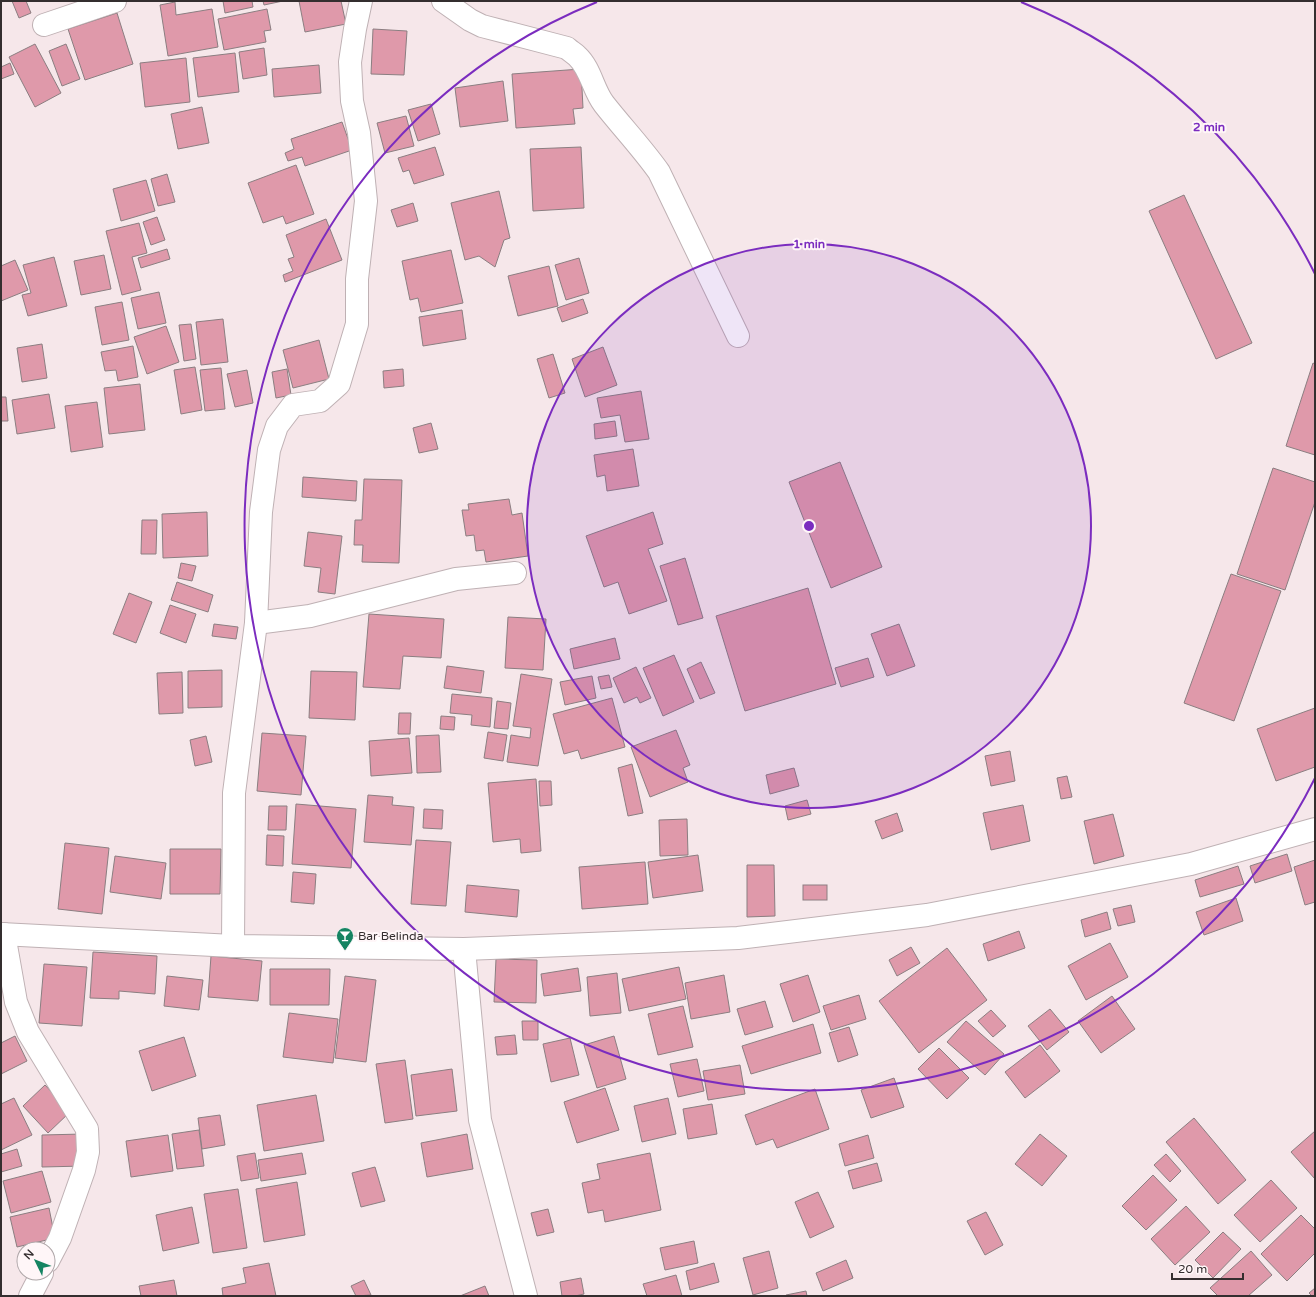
<svg xmlns="http://www.w3.org/2000/svg" width="1316" height="1297" viewBox="0 0 1316 1297" font-family="'Varela Round',sans-serif">
<rect width="100%" height="100%" fill="#f6e7ea"/>
<g fill="#df99aa" stroke="#8b7e81">
<path d="M12 1H26L31 13 19 18Z"/>
<path d="M223 1H252L253 7 225 13Z"/>
<path d="M263 1H283L264 5Z"/>
<path d="M299 1H341L346 24 305 32Z"/>
<path d="M175 2 176 15 212 9 218 47 168 56 160 5Z"/>
<path d="M267 9 271 30 264 31 266 42 224 50 218 19Z"/>
<path d="M117 13 133 64 85 80 68 29Z"/>
<path d="M373 29 407 31 404 75 371 74Z"/>
<path d="M35 44 61 93 35 107 9 57Z"/>
<path d="M66 44 80 79 62 86 49 51Z"/>
<path d="M264 48 267 75 243 79 239 52Z"/>
<path d="M235 53 239 92 198 97 193 58Z"/>
<path d="M186 58 190 102 145 107 140 63Z"/>
<path d="M10 63 14 74 1 79V67Z"/>
<path d="M319 65 321 93 274 97 272 69Z"/>
<path d="M581 69 583 108 573 109 575 124 516 128 512 74Z"/>
<path d="M503 81 508 121 460 127 455 88Z"/>
<path d="M431 104 440 134 418 141 408 110Z"/>
<path d="M202 107 209 143 178 149 171 114Z"/>
<path d="M406 116 414 146 385 153 377 123Z"/>
<path d="M342 122 352 150 305 166 302 157 288 161 285 153 294 149 291 139Z"/>
<path d="M435 147 444 175 414 184 409 170 403 172 398 158Z"/>
<path d="M581 147 584 208 533 211 530 149Z"/>
<path d="M296 165 314 214 286 224 283 216 263 223 248 183Z"/>
<path d="M167 174 175 202 158 206 151 179Z"/>
<path d="M146 180 155 211 121 221 113 189Z"/>
<path d="M499 191 510 238 504 240 495 267 479 256 465 260 451 203Z"/>
<path d="M1184 195 1252 343 1216 359 1149 211Z"/>
<path d="M413 203 418 221 397 227 391 210Z"/>
<path d="M157 217 165 240 151 245 143 222Z"/>
<path d="M326 219 342 260 285 282 283 275 293 271 288 259 294 257 286 235Z"/>
<path d="M139 223 147 253 132 257 141 290 122 295 106 231Z"/>
<path d="M167 249 170 259 141 268 138 258Z"/>
<path d="M451 250 463 303 421 312 418 298 410 300 402 261Z"/>
<path d="M104 255 111 289 81 295 74 261Z"/>
<path d="M54 257 67 306 28 316 22 295 31 293 23 265Z"/>
<path d="M579 258 589 293 566 300 555 265Z"/>
<path d="M15 260 28 290 1 301V266Z"/>
<path d="M549 266 558 306 518 316 508 276Z"/>
<path d="M159 292 166 323 138 329 131 298Z"/>
<path d="M583 299 588 313 562 322 557 308Z"/>
<path d="M122 302 129 340 102 345 95 307Z"/>
<path d="M462 310 466 339 423 346 419 317Z"/>
<path d="M223 319 228 362 201 365 196 322Z"/>
<path d="M191 324 196 359 184 361 179 325Z"/>
<path d="M166 326 179 362 147 374 134 337Z"/>
<path d="M319 340 329 379 293 388 283 350Z"/>
<path d="M42 344 47 378 22 382 17 348Z"/>
<path d="M133 346 138 377 118 381 116 370 105 371 101 352Z"/>
<path d="M603 347 617 385 585 397 572 359Z"/>
<path d="M553 354 565 393 549 398 537 359Z"/>
<path d="M1313 363 1315 364V455L1286 446Z"/>
<path d="M195 367 202 410 181 414 174 370Z"/>
<path d="M221 368 225 409 205 411 200 370Z"/>
<path d="M287 369 291 395 276 398 272 372Z"/>
<path d="M403 369 404 386 384 388 383 371Z"/>
<path d="M247 370 253 403 235 407 227 374Z"/>
<path d="M140 384 145 430 109 434 104 388Z"/>
<path d="M641 391 649 439 625 442 620 415 601 418 597 398Z"/>
<path d="M49 394 55 428 17 434 12 400Z"/>
<path d="M1 397H6L8 421H1Z"/>
<path d="M97 402 103 447 71 452 65 406Z"/>
<path d="M615 421 617 436 595 439 594 424Z"/>
<path d="M431 423 438 449 419 453 413 428Z"/>
<path d="M633 449 639 486 607 491 605 475 597 477 594 455Z"/>
<path d="M840 462 882 567 831 588 789 482Z"/>
<path d="M1273 468 1315 482V502L1285 590 1237 574Z"/>
<path d="M303 477 357 481 356 501 302 497Z"/>
<path d="M364 479 402 480 399 563 362 562 363 545H354L355 520H362Z"/>
<path d="M509 499 512 515 522 513 528 556 486 562 484 550 476 551 474 535 466 536 462 510H469L468 504Z"/>
<path d="M207 512 208 556 163 558 162 514Z"/>
<path d="M653 512 663 544 648 549 667 601 629 614 618 582 604 587 586 536Z"/>
<path d="M142 520H157L156 554H141Z"/>
<path d="M308 532 342 536 335 594 318 592 321 568 304 566Z"/>
<path d="M685 558 703 618 678 625 660 566Z"/>
<path d="M181 563 196 566 192 581 178 578Z"/>
<path d="M1231 574 1281 591 1234 721 1184 703Z"/>
<path d="M177 582 213 595 208 612 171 600Z"/>
<path d="M808 588 836 684 745 711 716 616Z"/>
<path d="M129 593 152 602 136 643 113 634Z"/>
<path d="M170 605 196 614 186 643 160 633Z"/>
<path d="M369 614 444 619 441 658 403 656 400 689 363 687Z"/>
<path d="M508 617 546 619 543 670 505 668Z"/>
<path d="M214 624 238 627 236 639 212 636Z"/>
<path d="M899 624 915 666 887 676 871 634Z"/>
<path d="M615 638 620 659 574 669 570 649Z"/>
<path d="M674 655 694 702 663 716 643 668Z"/>
<path d="M868 658 874 677 841 687 835 668Z"/>
<path d="M701 662 715 693 700 699 687 669Z"/>
<path d="M447 666 484 671 481 693 444 688Z"/>
<path d="M636 667 651 698 640 703 637 697 624 703 613 678Z"/>
<path d="M222 670V707L188 708V671Z"/>
<path d="M311 671 357 672 355 720 309 718Z"/>
<path d="M182 672 183 713 159 714 157 673Z"/>
<path d="M521 674 552 679 538 766 507 762 511 735 530 738 531 728 513 726Z"/>
<path d="M609 675 612 687 601 689 598 677Z"/>
<path d="M592 676 596 698 565 705 560 682Z"/>
<path d="M452 694 492 698 490 727 471 725 472 715 450 713Z"/>
<path d="M612 698 625 747 581 759 578 750 564 754 553 714Z"/>
<path d="M497 701 511 703 508 729 494 728Z"/>
<path d="M1315 708V767L1276 781 1257 729Z"/>
<path d="M399 713H411L410 734H398Z"/>
<path d="M441 716 455 717 454 730 440 729Z"/>
<path d="M676 730 690 765 683 768 688 782 650 797 631 747Z"/>
<path d="M488 732 507 735 503 761 484 758Z"/>
<path d="M262 733 306 736 301 795 257 791Z"/>
<path d="M439 735 441 772 417 773 416 736Z"/>
<path d="M206 736 212 762 195 766 190 740Z"/>
<path d="M409 738 412 773 371 776 369 741Z"/>
<path d="M1010 751 1015 781 991 786 985 756Z"/>
<path d="M632 764 643 813 628 816 618 768Z"/>
<path d="M794 768 799 786 770 794 766 775Z"/>
<path d="M1067 776 1072 797 1061 799 1057 778Z"/>
<path d="M536 779 541 851 521 853 520 839 493 842 488 783Z"/>
<path d="M539 781H551L552 805 540 806Z"/>
<path d="M368 795 393 797 392 805 414 807 411 845 364 842Z"/>
<path d="M807 800 811 814 788 820 785 806Z"/>
<path d="M296 804 356 809 351 868 292 864Z"/>
<path d="M1023 805 1030 841 991 850 983 813Z"/>
<path d="M269 806H287L286 830H268Z"/>
<path d="M424 809 443 810 442 829 423 828Z"/>
<path d="M897 813 903 831 882 839 875 821Z"/>
<path d="M1113 814 1124 856 1094 864 1084 821Z"/>
<path d="M687 819 688 855 660 856 659 820Z"/>
<path d="M267 835 284 836 283 866 266 865Z"/>
<path d="M416 840 451 842 446 906 411 904Z"/>
<path d="M65 843 109 848 102 914 58 909Z"/>
<path d="M170 849H221L220 894H170Z"/>
<path d="M1287 854 1292 871 1255 883 1250 866Z"/>
<path d="M698 855 703 891 653 898 648 862Z"/>
<path d="M115 856 166 863 161 899 110 892Z"/>
<path d="M1315 860V902L1305 905 1294 867Z"/>
<path d="M645 862 648 904 582 909 579 867Z"/>
<path d="M747 865H774L775 916 747 917Z"/>
<path d="M1238 866 1244 884 1200 897 1195 880Z"/>
<path d="M293 872 316 874 314 904 291 902Z"/>
<path d="M467 885 519 890 517 917 465 912Z"/>
<rect x="803" y="885" width="24" height="15"/>
<path d="M1236 898 1243 921 1204 935 1196 912Z"/>
<path d="M1131 905 1135 922 1118 926 1113 909Z"/>
<path d="M1107 912 1111 929 1085 937 1081 920Z"/>
<path d="M1019 931 1025 948 988 961 983 944Z"/>
<path d="M1110 943 1128 977 1086 1000 1068 966Z"/>
<path d="M911 947 920 963 897 976 889 960Z"/>
<path d="M947 948 987 1000 919 1053 879 1001Z"/>
<path d="M93 952 157 956 155 994 119 991V999L90 998Z"/>
<path d="M211 956 262 961 258 1001 208 997Z"/>
<path d="M496 959 537 960 536 1003 494 1002Z"/>
<path d="M44 964 87 967 82 1026 39 1023Z"/>
<path d="M679 967 686 999 629 1011 622 979Z"/>
<path d="M578 968 581 991 544 996 541 974Z"/>
<path d="M270 969H330L329 1005H270Z"/>
<path d="M617 973 621 1013 590 1016 587 977Z"/>
<path d="M724 975 730 1012 691 1019 685 983Z"/>
<path d="M808 975 820 1012 793 1022 780 984Z"/>
<path d="M167 976 203 980 199 1010 164 1006Z"/>
<path d="M345 976 376 980 366 1062 335 1058Z"/>
<path d="M859 995 866 1019 831 1030 823 1006Z"/>
<path d="M1112 996 1135 1029 1101 1053 1078 1021Z"/>
<path d="M765 1001 773 1027 745 1035 737 1009Z"/>
<path d="M683 1006 693 1047 658 1055 648 1014Z"/>
<path d="M1050 1009 1069 1032 1047 1050 1028 1026Z"/>
<path d="M991 1010 1006 1026 993 1037 978 1021Z"/>
<path d="M289 1013 338 1019 333 1063 283 1057Z"/>
<path d="M522 1021H538V1040H523Z"/>
<path d="M966 1021 1004 1054 985 1075 947 1042Z"/>
<path d="M813 1024 821 1053 751 1074 742 1046Z"/>
<path d="M849 1027 858 1055 838 1062 829 1033Z"/>
<path d="M515 1035 517 1054 497 1055 495 1037Z"/>
<path d="M15 1036 27 1061 1 1074V1043Z"/>
<path d="M614 1036 626 1079 597 1088 584 1045Z"/>
<path d="M184 1037 196 1076 152 1091 139 1051Z"/>
<path d="M570 1038 579 1075 551 1082 543 1044Z"/>
<path d="M1040 1045 1060 1071 1025 1098 1005 1072Z"/>
<path d="M939 1048 969 1078 947 1099 918 1069Z"/>
<path d="M697 1059 704 1091 678 1097 670 1064Z"/>
<path d="M405 1060 413 1119 385 1123 376 1064Z"/>
<path d="M740 1065 745 1094 708 1100 703 1071Z"/>
<path d="M452 1069 457 1111 416 1116 411 1075Z"/>
<path d="M894 1078 904 1107 871 1118 861 1090Z"/>
<path d="M45 1085 70 1112 48 1133 23 1106Z"/>
<path d="M605 1088 619 1130 577 1143 564 1102Z"/>
<path d="M815 1089 829 1129 777 1148 773 1139 756 1145 745 1115Z"/>
<path d="M316 1095 324 1141 264 1151 257 1105Z"/>
<path d="M14 1098 32 1135 1 1150V1104Z"/>
<path d="M668 1098 676 1134 642 1142 634 1106Z"/>
<path d="M712 1104 717 1134 688 1139 683 1109Z"/>
<path d="M220 1115 225 1145 202 1149 198 1118Z"/>
<path d="M1194 1118 1246 1180 1218 1204 1166 1142Z"/>
<path d="M199 1130 204 1166 177 1169 172 1134Z"/>
<path d="M1315 1131V1179L1291 1152Z"/>
<path d="M83 1134 84 1166 42 1167V1135Z"/>
<path d="M467 1134 473 1169 427 1177 421 1143Z"/>
<path d="M1040 1134 1067 1156 1042 1186 1015 1164Z"/>
<path d="M168 1135 173 1171 131 1177 126 1141Z"/>
<path d="M868 1135 874 1158 845 1166 839 1144Z"/>
<path d="M17 1149 22 1166 1 1172V1154Z"/>
<path d="M255 1153 259 1178 241 1181 237 1156Z"/>
<path d="M302 1153 306 1174 261 1181 258 1160Z"/>
<path d="M650 1153 661 1210 605 1222 603 1210 588 1213 582 1183 600 1179 597 1164Z"/>
<path d="M1166 1154 1181 1171 1170 1182 1154 1165Z"/>
<path d="M877 1163 882 1181 853 1189 848 1171Z"/>
<path d="M375 1167 385 1201 361 1207 352 1173Z"/>
<path d="M42 1171 51 1202 11 1213 3 1181Z"/>
<path d="M1153 1175 1177 1200 1146 1230 1122 1206Z"/>
<path d="M1271 1180 1297 1208 1260 1242 1234 1215Z"/>
<path d="M297 1182 305 1235 264 1242 256 1189Z"/>
<path d="M238 1189 247 1248 213 1253 204 1194Z"/>
<path d="M818 1192 834 1227 810 1238 795 1202Z"/>
<path d="M1186 1206 1210 1232 1175 1265 1151 1239Z"/>
<path d="M192 1207 199 1243 163 1251 156 1215Z"/>
<path d="M49 1208 55 1238 17 1247 10 1217Z"/>
<path d="M548 1209 554 1232 537 1236 531 1213Z"/>
<path d="M986 1212 1003 1245 985 1255 967 1221Z"/>
<path d="M1301 1215 1315 1229V1253L1287 1281 1261 1254Z"/>
<path d="M1223 1232 1241 1249 1213 1278 1195 1260Z"/>
<path d="M694 1241 698 1263 665 1270 660 1248Z"/>
<path d="M769 1251 778 1288 753 1295 743 1258Z"/>
<path d="M1251 1251 1272 1275 1248 1296H1218L1210 1288Z"/>
<path d="M846 1260 853 1278 823 1291 816 1273Z"/>
<path d="M269 1263 276 1296H223L222 1288 246 1283 243 1268Z"/>
<path d="M714 1263 719 1282 690 1290 686 1271Z"/>
<path d="M676 1275 682 1296H647L643 1284Z"/>
<path d="M581 1278 584 1294 575 1296H562L560 1282Z"/>
<path d="M174 1280 177 1296H141L139 1286Z"/>
<path d="M364 1280 371 1295 356 1296 351 1286Z"/>
<path d="M485 1286 489 1296H460Z"/>
<path d="M1315 1288V1296H1312L1309 1293Z"/>
<path d="M806 1291 807 1296H786V1295Z"/>
</g>
<g fill="none" stroke-linecap="round" stroke-linejoin="round">
<defs>
<g id="street">
<path d="M443 1 470 20 482 26 567 48C570 51 574 53 577 56 591 69 593 90 604 104 622 127 642 148 659 172L738 336"/>
<path d="M44 25 115 1"/>
<path d="M256 623 310 616 456 579 515 573"/>
<path d="M4 934 16 1002 28 1032 87 1129 88 1152 84 1170 60 1238 48 1261"/>
<path d="M233 946 234 793 256 623 261 512 269 450 277 426 293 405 320 401 339 384 357 324V279L366 201 359 133 352 101 350 62 355 29 361 1"/>
<path d="M30 1296 42 1273"/>
</g>
<g id="secondary">
<path d="M1 934 233 946 464 949 738 938 927 915 1191 864 1315 829"/>
<path d="M464 949 480 1120 526 1296"/>
</g>
</defs>
<use href="#street" stroke="#bfb1b4" stroke-width="24"/>
<use href="#secondary" stroke="#bfb1b4" stroke-width="24"/>
<use href="#street" stroke="#fff" stroke-width="22"/>
<use href="#secondary" stroke="#fff" stroke-width="22"/>
</g>
<circle cx="809" cy="526" r="282" fill="#7b2cbf" fill-opacity=".12"/>
<g fill="none" stroke="#7b2cbf" stroke-width="2">
<circle cx="809" cy="526" r="282"/>
<path d="M1315 778A565 565 0 1 1 597 2M1021 2A565 565 0 0 1 1315 274"/>
</g>
<defs>
<symbol id="bar-pin" viewBox="-11 -11 22 30"><path d="M0 17L-7.5 6A9.5 9.5 0 1 1 7.5 6Z" fill="#158462" stroke="#fff6f8"/><path d="M-6-5H6L.8 .8V4.5H3.5V6h-7V4.5H-.8V.8Z" fill="#fff"/></symbol>
</defs>
<g fill-rule="evenodd">
<use href="#bar-pin" x="335" y="926" width="20" height="27"/>
</g>
<g text-anchor="middle" dominant-baseline="central" stroke-width="4" stroke-linejoin="round" paint-order="stroke">
<g font-size="12" fill="#342e2f" stroke="#fff6f8" text-anchor="start">
<text x="358" y="936">Bar Belinda</text>
</g>
</g>
<circle cx="809" cy="526" r="6" fill="#7b2cbf" stroke="#fff6f8" stroke-width="2"/>
<g font-size="12" text-anchor="middle" font-weight="bold" fill="#7b2cbf" stroke="#fff6f8" stroke-width="4" stroke-linejoin="round" paint-order="stroke">
<text x="1209" y="131">2 min</text>
<text x="809" y="248">1 min</text>
</g>
<rect width="1316" height="1297" fill="none" stroke="#342e2f" stroke-width="4"/>
<g transform="translate(36 1261) rotate(313)"><circle r="19" fill="#fff6f8" stroke="#aea6a8"/>
<path d="M0-3L7 15L0 10L-7 15Z" fill="#158462"/>
<text y="-6" font-size="11" font-weight="bold" text-anchor="middle" fill="#342e2f">N</text>
</g>
<path d="M1172 1273v6h71v-6" fill="none" stroke="#342e2f" stroke-width="2"/>
<text x="1178" y="1273" font-size="12" fill="#342e2f" stroke="#fff6f8" stroke-width="3" paint-order="stroke">20 m</text>
</svg>
